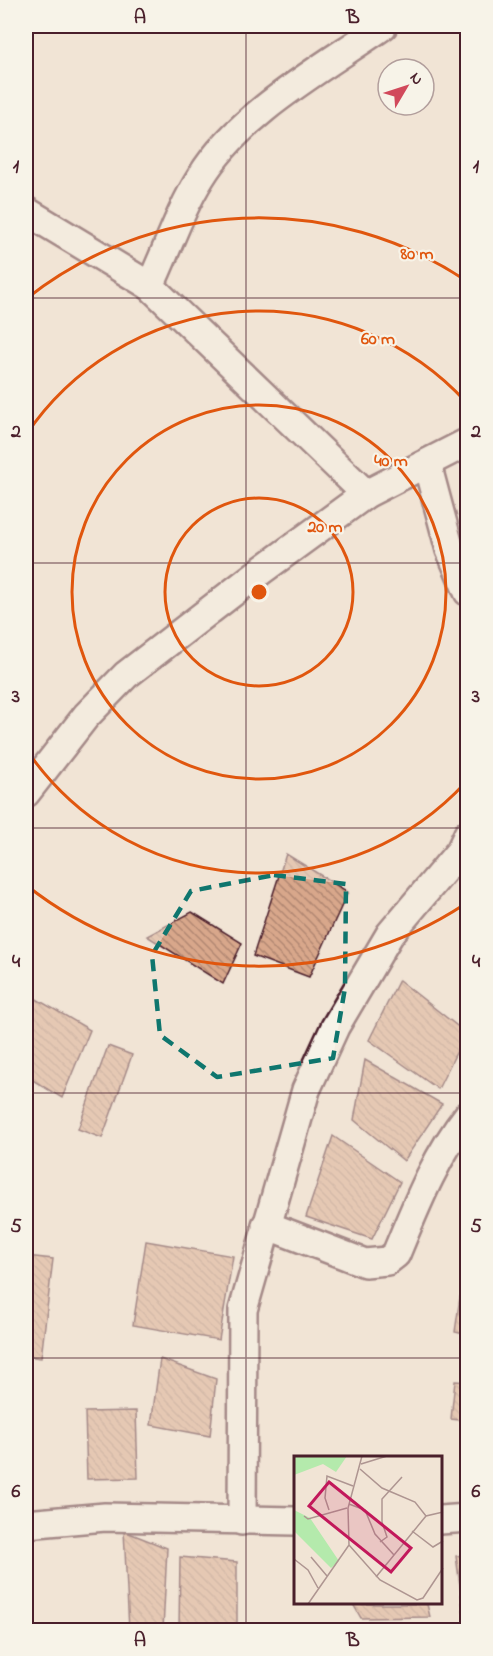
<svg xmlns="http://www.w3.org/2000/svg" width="493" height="1656" viewBox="0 0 493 1656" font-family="'Indie Flower',sans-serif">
<defs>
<pattern id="building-back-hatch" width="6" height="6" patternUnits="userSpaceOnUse" patternTransform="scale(1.5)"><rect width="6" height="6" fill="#d8a78b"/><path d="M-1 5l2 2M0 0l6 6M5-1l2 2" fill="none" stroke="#b18772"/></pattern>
</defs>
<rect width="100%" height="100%" fill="#f1e4d5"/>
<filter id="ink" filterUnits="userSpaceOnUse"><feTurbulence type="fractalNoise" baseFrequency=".0167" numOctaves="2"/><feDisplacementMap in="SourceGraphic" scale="12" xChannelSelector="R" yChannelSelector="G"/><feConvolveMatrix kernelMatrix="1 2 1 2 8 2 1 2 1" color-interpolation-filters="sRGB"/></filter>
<g filter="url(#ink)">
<g fill="url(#building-back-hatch)" stroke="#4a1f2b" stroke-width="1.5">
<path d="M286 854 348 892 309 977 253 956Z"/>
<path d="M192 912 242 943 223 984 147 936Z"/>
<path d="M399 980 466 1033 438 1089 369 1040Z"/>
<path d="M26 993 90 1030 62 1098 26 1076Z"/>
<path d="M108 1046 132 1055 102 1138 78 1129Z"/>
<path d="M365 1060 442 1104 404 1161 354 1120Z"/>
<path d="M333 1136 400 1182 372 1239 306 1217Z"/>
<path d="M146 1241 233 1256 219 1340 133 1325Z"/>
<path d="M26 1256 53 1259 41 1358 26 1356Z"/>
<path d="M460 1297 468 1298V1335L455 1332Z"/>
<path d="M160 1359 216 1379 210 1436 151 1425Z"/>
<path d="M455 1381 468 1382V1421L451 1419Z"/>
<path d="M136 1411 138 1478 87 1479 85 1412Z"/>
<path d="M124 1531 167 1548 163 1630H129Z"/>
<path d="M468 1554V1630H466L456 1556Z"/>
<path d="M180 1557 237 1562V1630H179Z"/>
<path d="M353 1604H427L430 1617 361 1618Z"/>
</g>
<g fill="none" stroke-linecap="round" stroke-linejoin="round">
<defs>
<g id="street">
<path d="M26 211 150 286 366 494"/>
<path d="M150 286C167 250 180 210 201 177 240 113 323 68 383 26"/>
<path d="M427 464 450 550 468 592"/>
<path d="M26 793 86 716 126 675 262 570 366 494 468 442"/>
<path d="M266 1225 365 1263 387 1261 396 1254C416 1206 435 1157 468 1115"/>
<path d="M440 1520 468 1518"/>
<path d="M242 1521 243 1310 306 1090 335 1027 390 934 460 851 468 834"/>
<path d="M26 1524 105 1517 295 1521"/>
</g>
</defs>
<use href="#street" stroke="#4a1f2b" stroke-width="32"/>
<use href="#street" stroke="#f7f3e8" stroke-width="27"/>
</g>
</g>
<path d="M0 0H493V1656H0ZM274 875 346 884 345 988 333 1058 217 1077 160 1035 152 955 191 891Z" fill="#f1e4d5" fill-opacity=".55" fill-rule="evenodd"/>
<path fill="none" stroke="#0f766e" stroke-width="4.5" stroke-dasharray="12 8" stroke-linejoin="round" d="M274 875 346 884 345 988 333 1058 217 1077 160 1035 152 955 191 891Z"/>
<path fill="none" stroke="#4a1f2b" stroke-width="1.5" stroke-opacity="0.55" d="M246 26V1630M26 298H468M26 563H468M26 828H468M26 1093H468M26 1358H468"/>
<g fill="none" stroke="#e0560e" stroke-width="3">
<circle cx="259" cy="592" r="94"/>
<circle cx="259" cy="592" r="187"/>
<path d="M466 782A281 281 0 0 1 26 749M26 435A281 281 0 0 1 466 402"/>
<path d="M465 904A374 374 0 0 1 26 885M26 299A374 374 0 0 1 465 280"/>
</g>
<g transform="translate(294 1456)">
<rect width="148" height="148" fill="#f1e4d5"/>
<path d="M0 0H53L42 16 29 8 0 19ZM0 54 16 62 45 105 37 112 0 75Z" fill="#b4eaac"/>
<path fill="none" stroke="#ae9591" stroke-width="1.5" d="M67 8 93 0M66 13 88 32 121 46 132 60M55 48 71 54 81 78 100 99M35 54 31 42 33 20 59 30M10 60 14 63 53 52M118 75 139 91 149 85M86 86 93 81 88 66V43L108 21M55 89 86 124 123 144 129 142 149 112M17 101 33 120M0 103 14 114 24 132M82 121 132 60 149 56M14 148 55 89 54 52 68 0"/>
<path fill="#c2185b" fill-opacity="0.15" stroke="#c2185b" stroke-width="3" d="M35 26 117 92 97 116 15 50Z"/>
<rect width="148" height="148" fill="none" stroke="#4a1f2b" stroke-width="3"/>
</g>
<circle cx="259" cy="592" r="9" fill="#e0560e" stroke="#f7f3e8" stroke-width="3"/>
<g font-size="18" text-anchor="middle" font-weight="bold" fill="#e0560e" stroke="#f7f3e8" stroke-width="4.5" stroke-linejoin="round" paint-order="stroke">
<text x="417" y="259">80 m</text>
<text x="378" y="344">60 m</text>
<text x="391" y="466">40 m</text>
<text x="325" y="532">20 m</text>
</g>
<rect width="493" height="1656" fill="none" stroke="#f7f3e8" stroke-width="66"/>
<g transform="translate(406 87) rotate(51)"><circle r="28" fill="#f7f3e8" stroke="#b29e9c" stroke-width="1.5"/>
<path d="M0-4.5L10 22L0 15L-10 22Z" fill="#d1495b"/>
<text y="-9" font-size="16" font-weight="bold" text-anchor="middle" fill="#4a1f2b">N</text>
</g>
<rect x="33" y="33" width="427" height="1590" fill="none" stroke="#4a1f2b" stroke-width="2"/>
<g font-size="20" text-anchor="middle" font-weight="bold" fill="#4a1f2b">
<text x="140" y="23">A</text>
<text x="353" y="23">B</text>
<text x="16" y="172">1</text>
<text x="476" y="172">1</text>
<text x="16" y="437">2</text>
<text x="476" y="437">2</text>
<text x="16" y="702">3</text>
<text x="476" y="702">3</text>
<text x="16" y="967">4</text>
<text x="476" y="967">4</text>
<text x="16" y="1232">5</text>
<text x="476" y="1232">5</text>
<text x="16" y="1497">6</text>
<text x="476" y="1497">6</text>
<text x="140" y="1646">A</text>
<text x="353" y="1646">B</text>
</g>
</svg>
